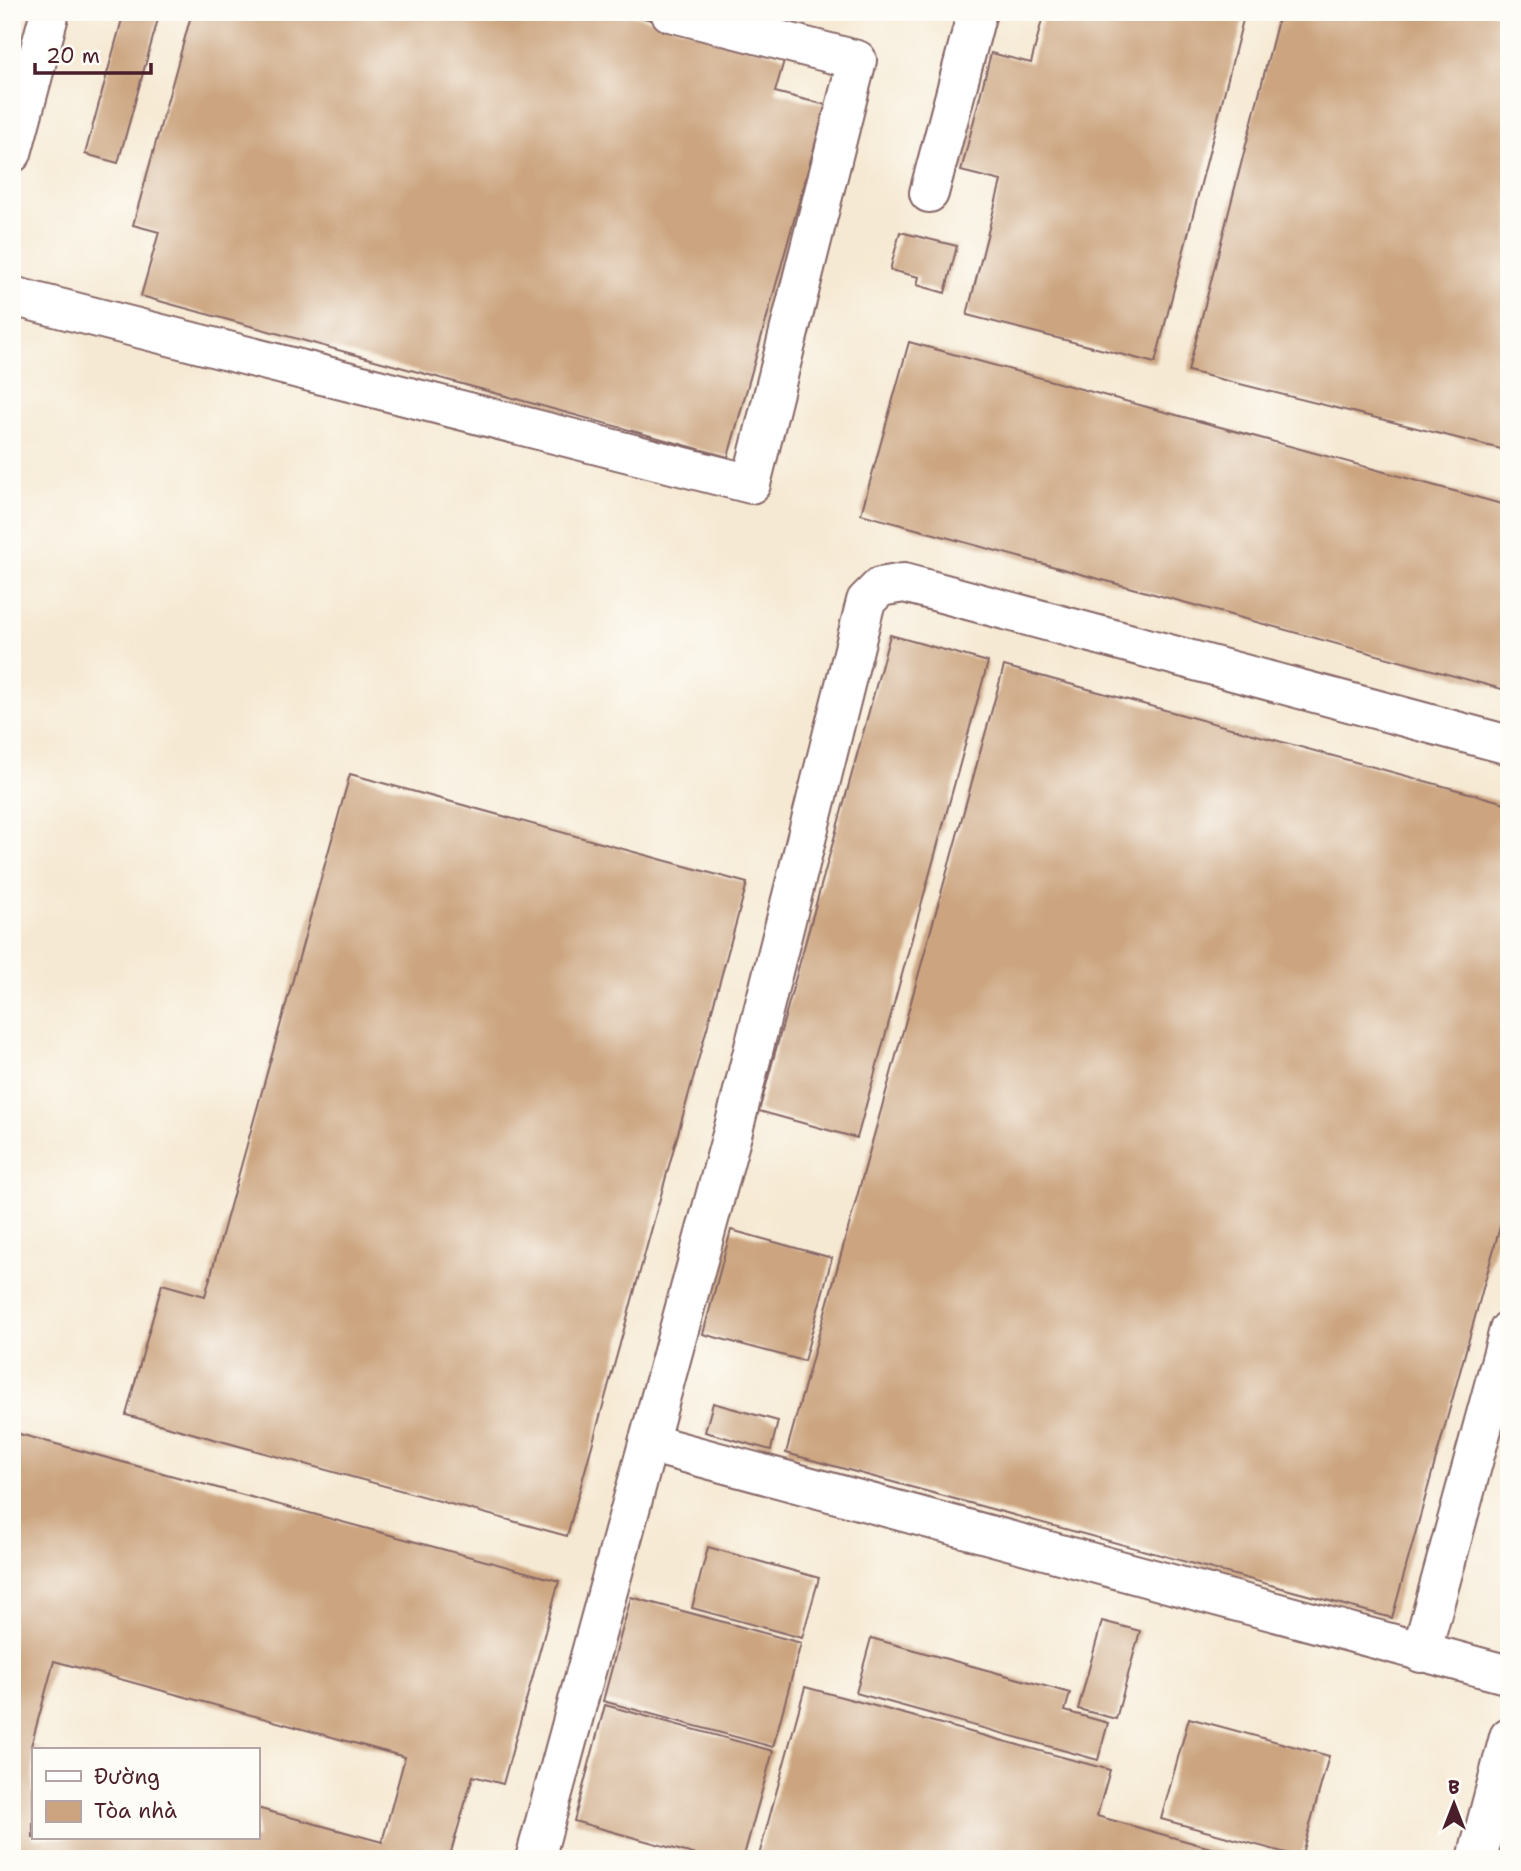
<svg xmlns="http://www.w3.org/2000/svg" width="1521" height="1871" viewBox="0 0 1521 1871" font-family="'Shantell Sans',sans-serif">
<rect width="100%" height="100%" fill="#fdfcf7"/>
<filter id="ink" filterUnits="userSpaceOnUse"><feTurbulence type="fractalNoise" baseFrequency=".0143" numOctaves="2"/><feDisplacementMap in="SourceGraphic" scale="14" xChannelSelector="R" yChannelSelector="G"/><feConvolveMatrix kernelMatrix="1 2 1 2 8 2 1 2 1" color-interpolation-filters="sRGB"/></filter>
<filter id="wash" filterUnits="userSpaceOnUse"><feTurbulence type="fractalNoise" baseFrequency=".00686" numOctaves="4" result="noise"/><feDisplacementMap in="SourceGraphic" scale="28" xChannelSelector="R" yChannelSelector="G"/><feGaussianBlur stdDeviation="1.57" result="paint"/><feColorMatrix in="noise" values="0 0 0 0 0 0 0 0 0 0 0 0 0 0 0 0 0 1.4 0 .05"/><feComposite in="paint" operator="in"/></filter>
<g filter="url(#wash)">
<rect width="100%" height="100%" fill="#f6e9d3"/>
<g id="blocks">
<g fill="#cca580" fill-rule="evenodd">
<path d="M124 12H160L118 163 85 154Z"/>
<path d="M192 12H622L785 57 775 92 826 105 728 457 141 296 159 232 133 225Z"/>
<path d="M1044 12H1245L1155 363 967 315 1001 181 961 171 991 53 1031 63Z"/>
<path d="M1280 12H1509V451L1188 371Z"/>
<path d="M900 232 957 246 945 293 917 285 919 277 890 270Z"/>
<path d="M909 342 1509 506V691L861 514Z"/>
<path d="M890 635 988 662 857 1138 759 1111Z"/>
<path d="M1004 666 1509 804V1194L1392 1618 786 1453Z"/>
<path d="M350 774 747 883 567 1536 126 1415 162 1284 205 1296Z"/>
<path d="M731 1230 832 1258 804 1361 703 1334Z"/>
<path d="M713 1403 778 1421 771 1450 705 1432Z"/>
<path d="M12 1432 559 1581 503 1784 473 1776 449 1859H12ZM54 1661 405 1757 382 1842 257 1808V1838H33V1750L42 1749 31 1746Z"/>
<path d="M708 1547 819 1578 802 1638 692 1608Z"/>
<path d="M631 1597 801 1643 773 1747 603 1701Z"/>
<path d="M1102 1621 1140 1631 1116 1719 1078 1709Z"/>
<path d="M871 1638 1070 1693 1065 1711 1108 1723 1098 1760 856 1693Z"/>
<path d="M805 1687 1110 1770 1097 1816 1250 1859H758Z"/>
<path d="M605 1705 773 1751 743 1859H711L574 1821Z"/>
<path d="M1189 1718 1329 1756 1301 1857 1161 1819Z"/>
</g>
</g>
</g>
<g filter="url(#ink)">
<use href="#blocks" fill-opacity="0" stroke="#866666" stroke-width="2"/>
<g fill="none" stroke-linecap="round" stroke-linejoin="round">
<defs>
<g id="minor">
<path d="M12 153 50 12"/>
<path d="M929 193 977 12"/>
<path d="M12 296 751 484 857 60 670 12"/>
<path d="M648 1443 1509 1675"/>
<path d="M1421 1653 1509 1330"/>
<path d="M535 1859 733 1131 866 601 880 587 904 583 1509 745"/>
<path d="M1477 1859 1509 1737"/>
</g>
</defs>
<use href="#minor" stroke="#866666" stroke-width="42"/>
<use href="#minor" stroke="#fff" stroke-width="38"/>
</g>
</g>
<rect width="1521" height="1871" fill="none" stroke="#fdfcf7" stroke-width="42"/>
<rect x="32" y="1748" width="228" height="91" fill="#fdfcf7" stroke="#b5a4a5" stroke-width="2"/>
<rect x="46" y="1771" width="35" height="10" fill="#ffffff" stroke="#b5a4a5" stroke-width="2"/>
<text x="94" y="1784" font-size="21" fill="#4a1f2b">Đường</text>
<rect x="46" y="1801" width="35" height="21" fill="#cca580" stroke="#b5a4a5" stroke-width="2"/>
<text x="94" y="1818" font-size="21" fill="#4a1f2b">Tòa nhà</text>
<g transform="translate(1454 1804)" stroke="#fdfcf7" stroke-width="5" paint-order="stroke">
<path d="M0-5L12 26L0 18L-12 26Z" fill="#4a1f2b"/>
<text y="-10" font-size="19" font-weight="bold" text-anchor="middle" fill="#4a1f2b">B</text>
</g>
<path d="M35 63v10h116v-10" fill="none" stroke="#4a1f2b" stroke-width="3.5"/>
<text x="46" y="63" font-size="21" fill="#4a1f2b" stroke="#fdfcf7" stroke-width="5" paint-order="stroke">20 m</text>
</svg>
